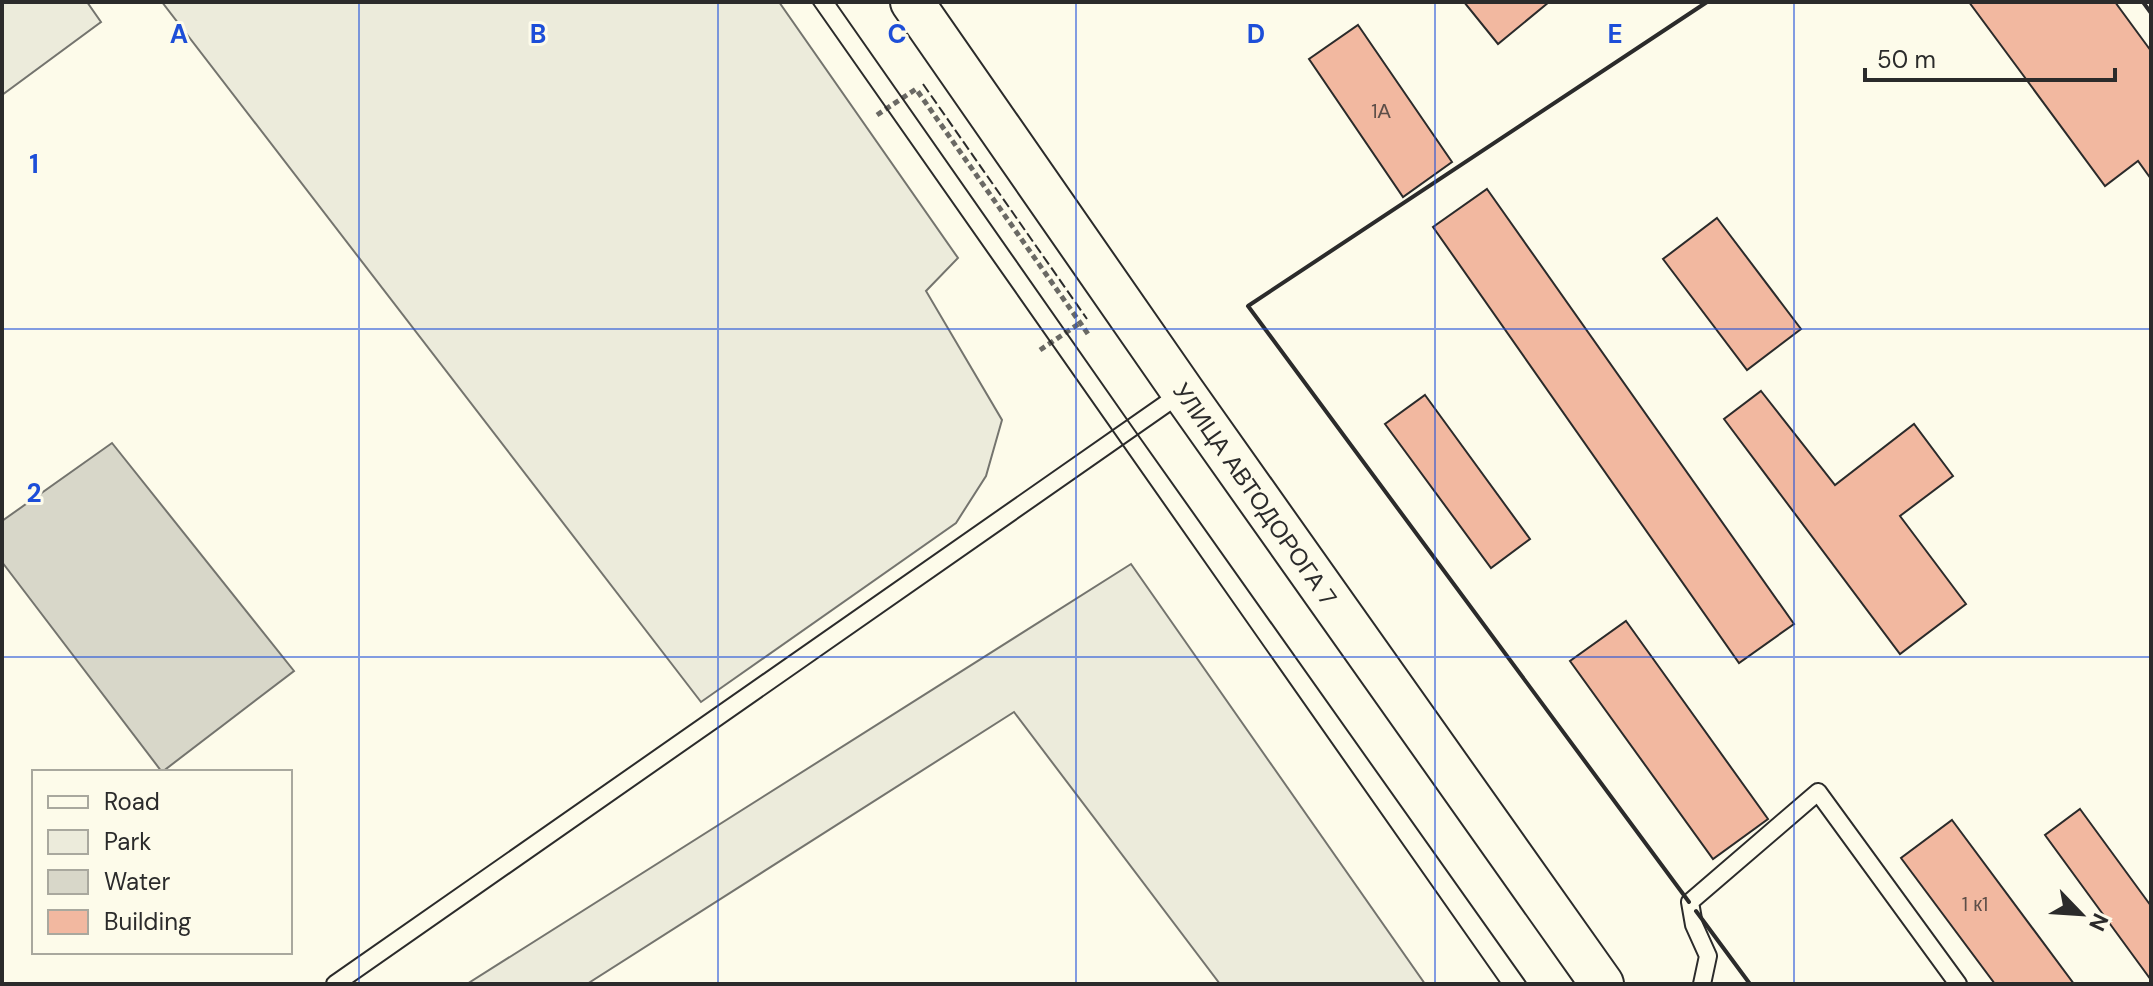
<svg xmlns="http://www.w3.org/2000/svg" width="2153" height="986" viewBox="0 0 2153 986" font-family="'DM Sans',sans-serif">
<rect width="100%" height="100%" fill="#fdfbea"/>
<g fill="#ecebdb" stroke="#74746e" stroke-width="2">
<path d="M2 2H87L101 22 2 95Z"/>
<path d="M162 2H779L958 258 926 291 1002 420 986 476 956 523 701 702Z"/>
<path d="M1131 564 1425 984H1220L1014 712 587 984H467Z"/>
</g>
<path fill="#d8d7c9" stroke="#74746e" stroke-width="2" d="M112 443 294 671 162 772 2 562V521Z"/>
<g fill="#f2b8a0" stroke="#2b2b2b" stroke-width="2">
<path d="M1464 2H1549L1498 44Z"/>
<path d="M1969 2H2115L2151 51V179L2138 161 2105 186Z"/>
<path d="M1358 25 1452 162 1403 197 1309 59Z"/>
<path d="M1487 189 1794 624 1739 663 1433 227Z"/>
<path d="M1717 218 1801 329 1747 370 1663 259Z"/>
<path d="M1761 391 1835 485 1914 424 1953 476 1900 516 1966 604 1900 654 1724 419Z"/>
<path d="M1425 395 1530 539 1491 568 1385 424Z"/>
<path d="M1626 621 1768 819 1713 859 1570 661Z"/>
<path d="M2080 809 2151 906V980L2045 835Z"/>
<path d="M1952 820 2074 984H1995L1901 858Z"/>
</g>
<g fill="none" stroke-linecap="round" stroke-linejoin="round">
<defs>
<g id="lane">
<path d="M335 984 1183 392"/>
<path d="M1702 984 1708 956 1694 925 1690 902 1818 792 1958 984"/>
</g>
<path id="secondary" d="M912 2 1183 392 1602 984"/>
</defs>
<use href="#lane" stroke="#2b2b2b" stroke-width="20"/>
<use href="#secondary" stroke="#2b2b2b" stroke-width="46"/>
<g stroke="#6a6964" stroke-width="5" stroke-dasharray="6 4" stroke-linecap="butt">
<path d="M877 115 916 89 1088 334"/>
<path d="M1040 350 1080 323"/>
</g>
<use href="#lane" stroke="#fdfbea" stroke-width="16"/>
<use href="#secondary" stroke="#fdfbea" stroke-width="42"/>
<g stroke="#2b2b2b" stroke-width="2">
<path d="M812 2 1501 984"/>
<path d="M835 2 1133 428 1527 984"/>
</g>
<path stroke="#2b2b2b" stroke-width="2" stroke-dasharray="10 4" stroke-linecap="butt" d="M923 84 1087 319"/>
<g stroke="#2b2b2b" stroke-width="4">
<path d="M2143 2 2151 13"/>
<path d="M1689 902 1248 306 1707 2"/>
<path d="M1696 911 1750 984"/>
</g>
</g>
<path fill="none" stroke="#1d4ed8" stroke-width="2" stroke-opacity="0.55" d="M359 2V984M718 2V984M1076 2V984M1435 2V984M1794 2V984M2 329H2151M2 657H2151"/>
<g text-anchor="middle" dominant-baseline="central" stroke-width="6" stroke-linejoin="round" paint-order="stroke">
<g font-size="20" fill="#5d4e48">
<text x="1381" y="111">1А</text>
<text x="1975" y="904">1 к1</text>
</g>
<g font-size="24" fill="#2b2b2b" stroke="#fdfbea">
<text transform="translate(1255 494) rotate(55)">УЛИЦА АВТОДОРОГА 7</text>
</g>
</g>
<g font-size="26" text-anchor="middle" font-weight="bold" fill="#1d4ed8" stroke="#fdfbea" stroke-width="6" stroke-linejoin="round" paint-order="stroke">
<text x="179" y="43">A</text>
<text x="538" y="43">B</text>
<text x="897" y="43">C</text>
<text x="1256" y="43">D</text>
<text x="1615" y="43">E</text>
<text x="34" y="173">1</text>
<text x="34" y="502">2</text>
</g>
<rect width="2153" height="986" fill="none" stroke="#2b2b2b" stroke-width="8"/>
<rect x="32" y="770" width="260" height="184" fill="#fdfbea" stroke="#a9a89e" stroke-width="2"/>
<rect x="48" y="796" width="40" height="12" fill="#fdfbea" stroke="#a9a89e" stroke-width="2"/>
<text x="104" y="810" font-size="24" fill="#2b2b2b">Road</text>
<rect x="48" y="830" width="40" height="24" fill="#ecebdb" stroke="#a9a89e" stroke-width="2"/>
<text x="104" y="850" font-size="24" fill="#2b2b2b">Park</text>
<rect x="48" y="870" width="40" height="24" fill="#d8d7c9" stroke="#a9a89e" stroke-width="2"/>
<text x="104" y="890" font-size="24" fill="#2b2b2b">Water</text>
<rect x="48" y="910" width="40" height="24" fill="#f2b8a0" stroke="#a9a89e" stroke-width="2"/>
<text x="104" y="930" font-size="24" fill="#2b2b2b">Building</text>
<g transform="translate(2081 914) rotate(115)" stroke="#fdfbea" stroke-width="6" paint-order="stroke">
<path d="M0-6L14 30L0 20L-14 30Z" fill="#2b2b2b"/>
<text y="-12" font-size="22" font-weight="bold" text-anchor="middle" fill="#2b2b2b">N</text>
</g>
<path d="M1865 68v12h250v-12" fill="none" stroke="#2b2b2b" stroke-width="4"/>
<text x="1877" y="68" font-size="24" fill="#2b2b2b" stroke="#fdfbea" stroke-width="6" paint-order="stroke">50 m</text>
</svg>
